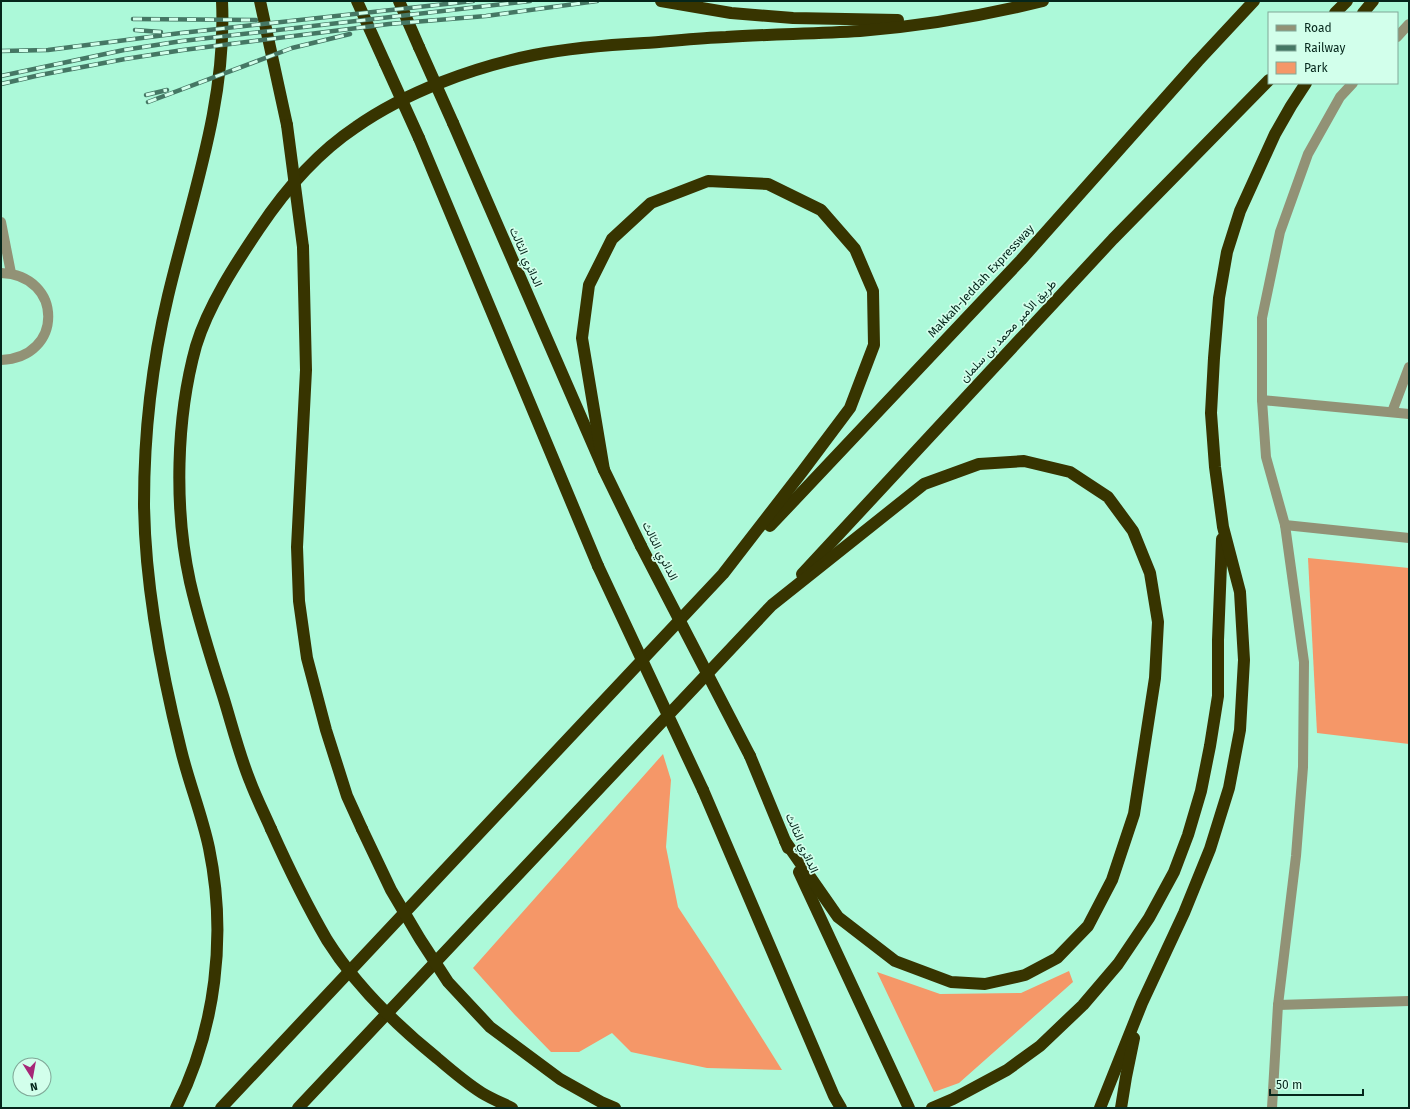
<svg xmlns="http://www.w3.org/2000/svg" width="1410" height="1109" viewBox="0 0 1410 1109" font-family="'Fira Sans',Vazirmatn,sans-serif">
<rect width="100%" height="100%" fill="#acf9d9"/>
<g fill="#f59768">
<path d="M1308 558 1409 568V744L1317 733Z"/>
<path d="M663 754 671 780 666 847 678 907 713 960 782 1070 707 1068 631 1052 612 1033 579 1052H551L514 1014 473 968Z"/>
<path d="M1069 971 1073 982 959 1083 934 1092 877 972 940 994 1021 993Z"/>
</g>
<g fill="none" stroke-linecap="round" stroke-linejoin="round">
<g stroke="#929276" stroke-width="10">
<path d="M1 222 11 273"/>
<path d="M1 273C64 275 64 358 1 360"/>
<path d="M1262 400 1409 414"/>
<path d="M1392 412 1409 367"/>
<path d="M1285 525 1409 538"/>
<path d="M1278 1005 1409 1001"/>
</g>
<g stroke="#929276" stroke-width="10">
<path d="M1397 37 1409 24"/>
<path d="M1272 1108 1278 1005 1296 856 1303 767 1304 662 1285 525 1266 457 1262 400V318L1280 232 1308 154 1340 97 1353 83"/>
</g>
<g stroke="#373400" stroke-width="12">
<path d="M260 1 287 125"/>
<path d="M357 1 385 63"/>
<path d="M399 1 419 47"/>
<path d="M661 1 731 13 793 18 898 20"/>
<path d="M1335 13 1347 1"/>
<path d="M1363 13 1373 1"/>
<path d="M453 123 604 470 641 546"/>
<path d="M419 138 598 566"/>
<path d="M303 247 306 370 297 547 299 601 307 658 326 730 347 796 362 829"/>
<path d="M770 526 1021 260 1198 61 1254 1"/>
<path d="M802 574 1113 239 1269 80"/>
<path d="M750 756 788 848"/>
<path d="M703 790 834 1096 841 1108"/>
<path d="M271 829C264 813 256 797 250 781 239 754 232 725 223 696 211 659 199 621 190 582 174 509 176 418 196 346 208 306 236 263 259 229 285 190 317 153 356 127 406 92 474 67 534 55 570 48 607 45 644 43 672 41 699 38 726 37 770 34 815 34 860 31 922 26 982 16 1043 1"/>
<path d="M799 872 909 1108"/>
<path d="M176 1108C216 1029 227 935 209 848 202 815 189 783 181 750 161 670 145 587 144 504 144 434 152 363 168 296 191 199 227 102 222 1"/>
<path d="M221 1108 723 574 802 472 850 408 874 345 873 291 855 249 821 210 768 184 708 181 651 203 612 239 589 285 582 338 604 470"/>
<path d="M298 1108 772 605 924 484 979 464 1024 461 1070 472 1108 497 1133 531 1150 573 1158 622 1155 678 1134 814 1112 880 1088 926 1057 958 1025 975 985 984 951 982 895 961 838 917 785 841"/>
<path d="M932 1108 953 1099 1007 1070 1040 1046 1083 1005 1118 964 1149 918 1174 872 1188 835 1201 791 1210 746 1218 696V640L1222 539"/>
<path d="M1100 1108 1142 1003 1184 913 1210 849 1229 788 1240 730 1244 660 1240 592 1223 527 1215 467 1211 413 1214 358 1219 298 1227 252 1240 211 1275 134 1291 106 1306 83"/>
<path d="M1121 1108 1126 1077 1134 1038"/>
</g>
<defs>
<g id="rail">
<path d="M133 19 256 20"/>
<path d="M135 30 161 32"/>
<path d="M1 51 48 50 181 33 473 1"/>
<path d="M1 76 124 50 182 41 530 1"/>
<path d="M1 84 40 75 125 59 183 50 389 24 486 16 597 1"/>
<path d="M146 95 167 90"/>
<path d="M148 102 292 48 350 34"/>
</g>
</defs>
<use href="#rail" stroke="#457764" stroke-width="4.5"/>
<use href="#rail" stroke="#d2ffeb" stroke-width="3" stroke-dasharray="9" stroke-linecap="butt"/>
<g stroke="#373400" stroke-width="12">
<path d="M419 47 453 123"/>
<path d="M385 63 419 138"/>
<path d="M287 125 303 247"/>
<path d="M641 546 750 756"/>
<path d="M598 566 703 790"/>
<path d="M271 829C288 867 306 904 327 940 356 986 395 1024 437 1058 451 1070 466 1083 482 1093 492 1099 502 1103 512 1108"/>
<path d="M362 829 391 890 420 939 448 982 490 1027 560 1079 601 1102 615 1108"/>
</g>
</g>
<g text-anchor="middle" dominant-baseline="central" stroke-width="3.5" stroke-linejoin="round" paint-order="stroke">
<g font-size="12" fill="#05261b" stroke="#d2ffeb">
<text transform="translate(526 257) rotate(66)">الدائري الثالث</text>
<text transform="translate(981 281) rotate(-47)">Makkah-Jeddah Expressway</text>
<text transform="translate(1008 331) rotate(-47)">طريق الأمير محمد بن سلمان</text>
<text transform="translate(660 551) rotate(63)">الدائري الثالث</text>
<text transform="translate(802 843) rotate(66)">الدائري الثالث</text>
</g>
</g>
<rect width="1410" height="1109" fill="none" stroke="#05261b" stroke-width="4"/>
<rect x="1268" y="12" width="130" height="72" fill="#d2ffeb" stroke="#80a898"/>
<rect x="1276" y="25" width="20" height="6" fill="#929276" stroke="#80a898"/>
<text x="1304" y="32" font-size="12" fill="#05261b">Road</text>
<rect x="1276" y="45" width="20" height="6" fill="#457764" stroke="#80a898"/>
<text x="1304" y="52" font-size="12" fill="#05261b">Railway</text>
<rect x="1276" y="62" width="20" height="12" fill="#f59768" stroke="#80a898"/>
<text x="1304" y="72" font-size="12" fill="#05261b">Park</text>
<g transform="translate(32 1077) rotate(169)"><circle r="19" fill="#d2ffeb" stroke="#80a898"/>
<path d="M0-3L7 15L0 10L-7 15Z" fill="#a62777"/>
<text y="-6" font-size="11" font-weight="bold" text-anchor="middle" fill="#05261b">N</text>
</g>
<path d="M1270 1089v6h93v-6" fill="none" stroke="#05261b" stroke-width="2"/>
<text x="1276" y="1089" font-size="12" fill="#05261b" stroke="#d2ffeb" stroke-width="3" paint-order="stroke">50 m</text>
</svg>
